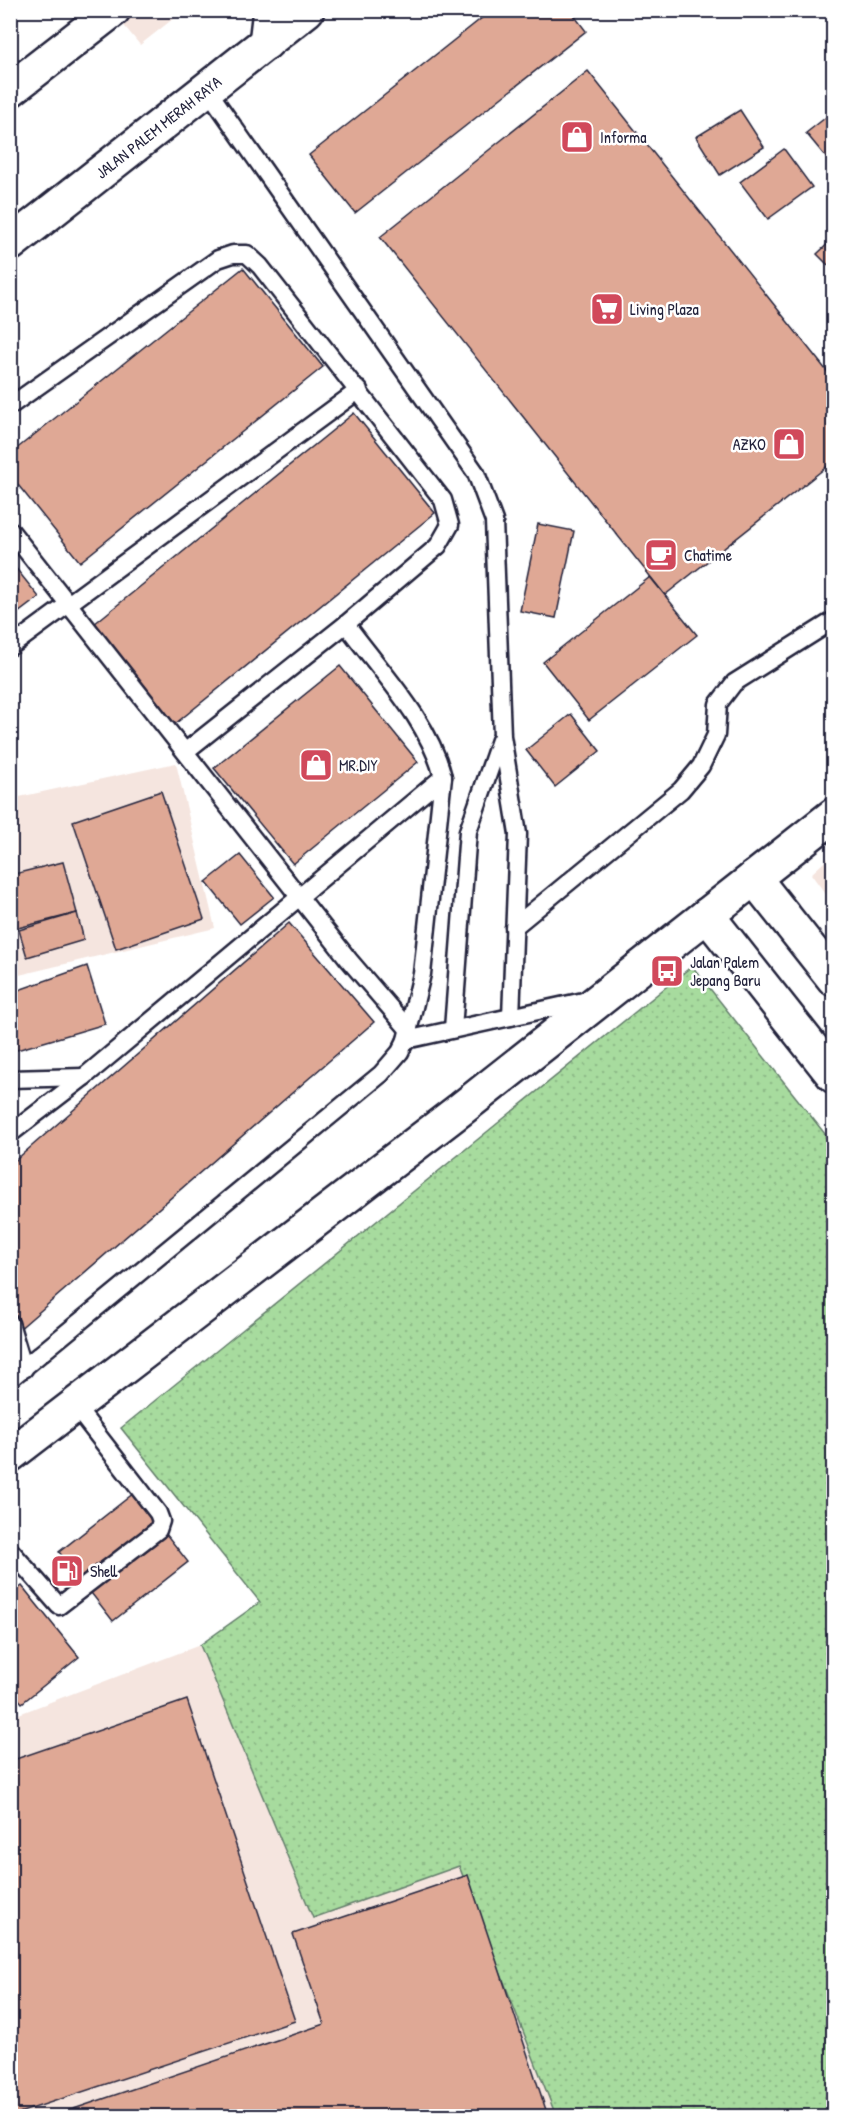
<svg xmlns="http://www.w3.org/2000/svg" width="844" height="2127" viewBox="0 0 844 2127" font-family="'Patrick Hand',sans-serif">
<defs>
<pattern id="green-dots" width="8" height="8" patternUnits="userSpaceOnUse" patternTransform="scale(1.5)"><rect width="8" height="8" fill="#a7db9e"/><path d="M2 2h.1M6 6h.1" fill="none" stroke="#8fbc89" stroke-width="1.8" stroke-linecap="round"/></pattern>
</defs>
<rect width="100%" height="100%" fill="#fff"/>
<filter id="ink" filterUnits="userSpaceOnUse"><feTurbulence type="fractalNoise" baseFrequency=".0167" numOctaves="2"/><feDisplacementMap in="SourceGraphic" scale="12" xChannelSelector="R" yChannelSelector="G"/><feConvolveMatrix kernelMatrix="1 2 1 2 8 2 1 2 1" color-interpolation-filters="sRGB"/></filter>
<g filter="url(#ink)">
<g fill="#f5e5df">
<path d="M112 11H183L140 45Z"/>
<path d="M176 763 215 928 11 977 10 799Z"/>
<path d="M833 854V904L811 874Z"/>
<path d="M200 1645 313 1917 459 1866 556 2116H11V1717Z"/>
</g>
<path fill="url(#green-dots)" stroke="#647e6c" stroke-width="1.5" d="M692 966 833 1144V2116H556L459 1866 313 1918 200 1645 260 1602 121 1428Z"/>
<g fill="#dfa895" stroke="#22223b" stroke-width="1.5">
<path d="M492 10H570L586 31 355 213 309 155Z"/>
<path d="M588 71 834 380V461L665 595 380 237Z"/>
<path d="M740 110 764 147 720 175 696 137Z"/>
<path d="M834 111V167L806 133Z"/>
<path d="M784 149 812 187 768 219 740 182Z"/>
<path d="M834 238V271L817 254Z"/>
<path d="M243 268 323 367 80 562 10 475V454Z"/>
<path d="M354 413 435 513 175 724 94 624Z"/>
<path d="M538 524 574 531 556 618 520 611Z"/>
<path d="M10 561 39 597 10 619Z"/>
<path d="M650 577 697 635 589 720 543 662Z"/>
<path d="M340 666 418 762 293 864 214 768Z"/>
<path d="M571 714 600 751 555 787 526 750Z"/>
<path d="M161 791 204 919 116 949 73 821Z"/>
<path d="M240 855 274 897 240 924 206 882Z"/>
<path d="M63 862 77 913 10 930V875Z"/>
<path d="M77 913 84 940 27 957 19 930Z"/>
<path d="M289 923 374 1022 17 1331 10 1306V1165Z"/>
<path d="M87 966 105 1024 10 1052V993Z"/>
<path d="M134 1493 188 1562 113 1621 59 1552Z"/>
<path d="M22 1586 79 1657 22 1703 10 1689V1595Z"/>
<path d="M187 1700 295 2021 10 2116V1761Z"/>
<path d="M468 1875 548 2116H53L324 2024 293 1934Z"/>
</g>
<g fill="none" stroke-linecap="round" stroke-linejoin="round">
<defs>
<g id="lane">
<path d="M207 89 476 473 494 521 502 736 518 834 511 1017"/>
<path d="M10 406 218 259 233 254H247L260 266 443 500 450 525 438 546 346 624 186 751"/>
<path d="M10 530 349 960 409 1030"/>
<path d="M10 647 359 390"/>
<path d="M514 927 681 790 701 766 716 735 718 704 734 683 834 620"/>
<path d="M453 1029 468 831 500 740"/>
<path d="M406 1040 588 1000"/>
<path d="M10 1079 84 1077"/>
<path d="M10 1134 84 1077 443 777"/>
<path d="M10 1323 24 1369"/>
<path d="M10 1379 381 1074 400 1052 406 1040 422 974 443 777C429 720 380 671 346 624"/>
<path d="M10 1550 59 1606 158 1530 161 1521 158 1513 75 1406"/>
</g>
<g id="street">
<path id="s1" d="M10 244 307 10"/>
</g>
<g id="secondary">
<path d="M266 43 270 10"/>
<path d="M10 90 113 10"/>
<path d="M754 878 834 979"/>
<path d="M707 915 834 1076"/>
<path d="M10 1455 461 1109 834 815"/>
</g>
</defs>
<use href="#lane" stroke="#22223b" stroke-width="21"/>
<use href="#street" stroke="#22223b" stroke-width="38"/>
<use href="#secondary" stroke="#22223b" stroke-width="38"/>
<use href="#lane" stroke="#fff" stroke-width="16"/>
<use href="#street" stroke="#fff" stroke-width="33"/>
<use href="#secondary" stroke="#fff" stroke-width="33"/>
</g>
</g>
<defs>
<symbol id="shop-square" viewBox="-11 -11 22 22"><rect x="-9" y="-9" width="18" height="18" rx="4" fill="#d1495b" stroke="#fff"/><path d="M-5-2.5h2.3a2.7 3.5 0 0 1 5.4 0H5L5.5 6h-11ZM-1.5-2.5h3a1.5 2.3 0 0 0-3 0Z" fill="#fff"/></symbol>
<symbol id="supermarket-square" viewBox="-11 -11 22 22"><rect x="-9" y="-9" width="18" height="18" rx="4" fill="#d1495b" stroke="#fff"/><path d="M-6-5.5h2.5l.6 2H6L4.5 2H-2.5L-4.4-4H-6ZM-1.5 3.2a1.3 1.3 0 1 0 .1 0ZM3 3.2a1.3 1.3 0 1 0 .1 0Z" fill="#fff"/></symbol>
<symbol id="cafe-square" viewBox="-11 -11 22 22"><rect x="-9" y="-9" width="18" height="18" rx="4" fill="#d1495b" stroke="#fff"/><path d="M-5.5-4.5H6V0H3Q3 3.5 0 3.5H-2.5Q-5.5 3.5-5.5 0ZM3-3.2v2h1.7v-2ZM-6 4.5H4V6H-6Z" fill="#fff"/></symbol>
<symbol id="bus-square" viewBox="-11 -11 22 22"><rect x="-9" y="-9" width="18" height="18" rx="4" fill="#d1495b" stroke="#fff"/><path d="M-5-6H5V4H4V6H2V4H-2V6H-4V4H-5ZM-3.5-4V0h7V-4ZM-3.5 1.2v1.5H-2V1.2ZM2 1.2v1.5H3.5V1.2Z" fill="#fff"/></symbol>
<symbol id="fuel-square" viewBox="-11 -11 22 22"><rect x="-9" y="-9" width="18" height="18" rx="4" fill="#d1495b" stroke="#fff"/><path d="M-5.5-6h7V0h2V4h1.3V-2.5L3-4.5l.8-.8L6-3V5H2.5V1h-1V6h-7ZM-4.2-4.7v3.2H.2V-4.7Z" fill="#fff"/></symbol>
</defs>
<g fill-rule="evenodd">
<use href="#shop-square" x="558" y="118" width="38" height="38"/>
<use href="#supermarket-square" x="588" y="290" width="38" height="38"/>
<use href="#shop-square" x="770" y="425" width="38" height="38"/>
<use href="#cafe-square" x="642" y="536" width="38" height="38"/>
<use href="#shop-square" x="297" y="746" width="38" height="38"/>
<use href="#bus-square" x="648" y="952" width="38" height="38"/>
<use href="#fuel-square" x="48" y="1552" width="38" height="38"/>
</g>
<g text-anchor="middle" dominant-baseline="central" stroke-width="5" stroke-linejoin="round" paint-order="stroke">
<g font-size="16" fill="#22223b" stroke="#fff">
<text stroke="none"><textPath href="#s1" startOffset="189">JALAN PALEM MERAH RAYA</textPath></text>
</g>
<g font-size="16" fill="#22223b" stroke="#fff" text-anchor="start">
<text x="600" y="137">Informa</text>
<text x="630" y="309">Living Plaza</text>
<text x="766" y="444" text-anchor="end">AZKO</text>
<text x="684" y="555">Chatime</text>
<text x="339" y="765">MR.DIY</text>
<text x="690" y="962">Jalan Palem<tspan x="690" dy="18">Jepang Baru</tspan></text>
<text x="90" y="1571">Shell</text>
</g>
</g>
<rect width="844" height="2127" fill="none" stroke="#fff" stroke-width="36"/>
<rect x="18" y="18" width="808" height="2091" fill="none" stroke="#22223b" stroke-width="2" filter="url(#ink)"/>
</svg>
